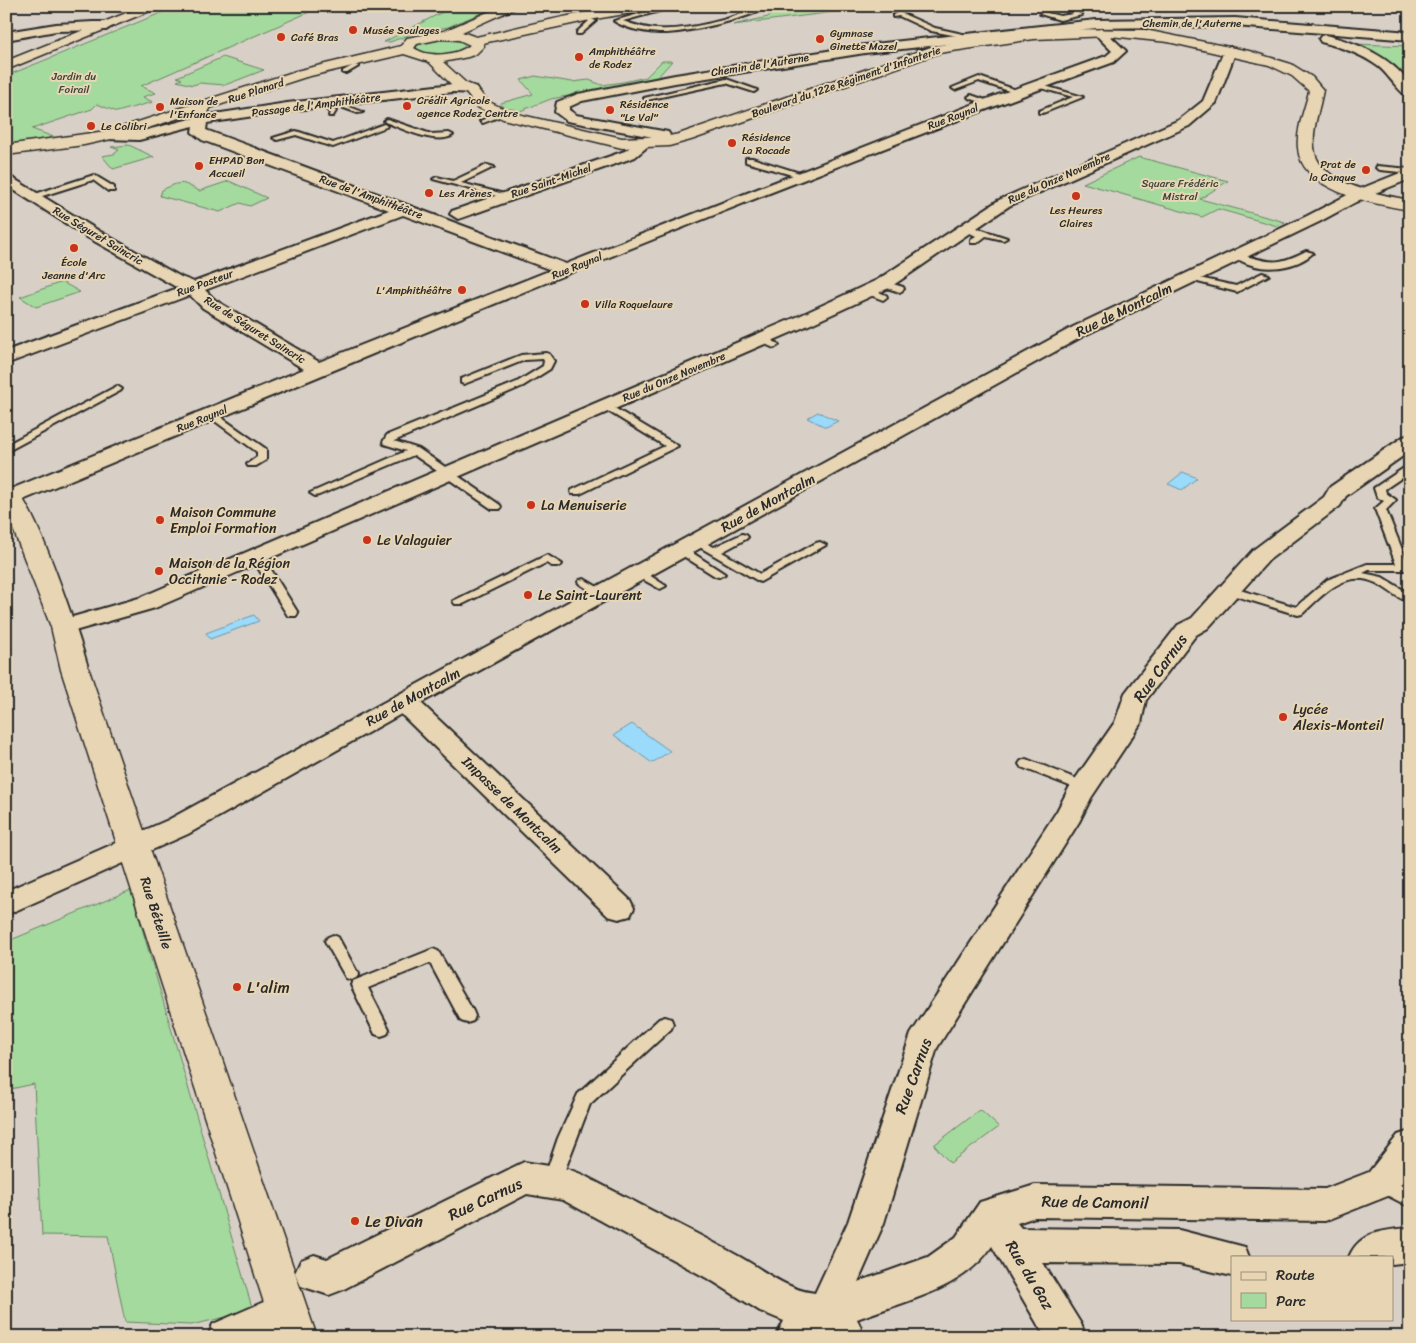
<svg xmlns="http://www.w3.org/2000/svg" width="1416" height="1343" viewBox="0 0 1416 1343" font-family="Sriracha,sans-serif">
<rect width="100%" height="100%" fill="#d8d0c7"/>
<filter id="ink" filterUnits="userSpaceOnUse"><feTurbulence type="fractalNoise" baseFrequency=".02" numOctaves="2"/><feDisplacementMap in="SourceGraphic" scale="10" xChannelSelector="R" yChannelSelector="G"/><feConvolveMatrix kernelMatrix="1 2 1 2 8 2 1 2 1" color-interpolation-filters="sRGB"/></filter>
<g filter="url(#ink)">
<g fill="#a4da9d" stroke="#688264">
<path d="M178 6H323L141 86 156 93 142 97 153 102 117 112 97 104 92 109 32 129 59 139 6 145V76Z"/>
<path d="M454 6H498L448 27 411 34 390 42H384Z"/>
<path d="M778 6H848L842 11 733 25 768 17Z"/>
<path d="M444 38 463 42 465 47C455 56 425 59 416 47L422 42Z"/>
<path d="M1355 44 1410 46V93Z"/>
<path d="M223 57 264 70 225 85 199 83 193 85 177 81 182 79 177 77Z"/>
<path d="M662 61H672L655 80 551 99 520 111 502 107 501 103 533 94 521 80 535 76 572 82 589 80 602 85 623 82 646 77Z"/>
<path d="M129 145 154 157 113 169 102 156 114 154 119 150 111 147Z"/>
<path d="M1139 157 1228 181 1200 199 1285 222 1277 226 1218 209 1202 217 1083 183Z"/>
<path d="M229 181 267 198 250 206 240 203 220 212 160 196 162 190C181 181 181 181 199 191Z"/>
<path d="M62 282 80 292 36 307 20 297Z"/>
<path d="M131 890 253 1311 191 1325 125 1322 108 1236 42 1235 34 1084 6 1090V942Z"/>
<path d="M980 1110 999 1127 950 1163 934 1145Z"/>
</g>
<g fill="#9adafb" stroke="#6e94a8">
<path d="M818 412 838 421 826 427 807 418Z"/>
<path d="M1183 472 1197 478 1182 490 1168 484Z"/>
<path d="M254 615 259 621 210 639 206 633Z"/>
<path d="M632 724 670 751 652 763 614 735Z"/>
</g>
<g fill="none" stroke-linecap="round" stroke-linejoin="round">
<defs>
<g id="lane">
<path d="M667 6H678L623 21C634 25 646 29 658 29 687 31 734 19 761 6H769C749 19 683 34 659 33 645 32 626 29 614 21Z"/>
<path d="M1056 6H1064L1082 15 1060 20 1040 14 1043 12 1060 16 1073 14Z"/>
<path d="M897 13H901L935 28 972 36 969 38 931 31 899 16 893 17V15Z"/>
<path d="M583 16 596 21 581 34H577V32L589 21 583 18Z"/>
<path d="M354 65 359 66 347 73H343V71Z"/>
<path d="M979 77 1019 91 1020 92 1015 93 979 81 955 90 952 88Z"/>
<path d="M726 79 757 90 754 92 726 83 647 100 644 98Z"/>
<path d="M1034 84H1038L1083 97 1043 113H1039V111L1073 97 1034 86Z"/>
<path d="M971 95 991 102 992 103 989 105 969 98 968 97Z"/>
<path d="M330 101H334L363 112 358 113 330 103Z"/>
<path d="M322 102H326L336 111 333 116H329L330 112 323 107Z"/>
<path d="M502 112 505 114 504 115 483 123 480 121Z"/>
<path d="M387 119 431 134 449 133 453 135C436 146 402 128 385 122L384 121Z"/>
<path d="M384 124 387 126 386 127 333 147 296 135 277 140 273 138 296 131 333 143Z"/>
<path d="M746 158H752L806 175 799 177 746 162Z"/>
<path d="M487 165 494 167 461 183 508 195V199L433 179 437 177 453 181Z"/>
<path d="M1377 166 1410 169V173L1380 170 1376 168Z"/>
<path d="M94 175 114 187V191H108L93 180 36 198 29 196Z"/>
<path d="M964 226H970L1007 238 1003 240 986 236 977 243H971V239L976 236 964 230Z"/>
<path d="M1306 251 1313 253C1293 271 1255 273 1234 256L1238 254C1271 262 1274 267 1306 251Z"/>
<path d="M1262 273 1269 275 1237 292 1186 279 1190 276 1236 286Z"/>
<path d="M883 281 903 287 904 289 900 292 880 286V282Z"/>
<path d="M868 288 886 295 887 297 883 300 865 293 864 291Z"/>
<path d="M761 336 777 343 779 345 774 348 758 341V337Z"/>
<path d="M546 353 549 354 554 361 550 369 523 386 394 441 419 449 500 505 501 507 500 509H492L414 455 319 495 315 496 310 493 406 451 384 444 383 442 387 435 517 382 543 366 544 361 543 359 525 360 464 384 461 383V379L521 355Z"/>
<path d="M117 386 122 389 120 391 6 452V445Z"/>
<path d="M606 403 678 446 580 494H572L571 492 572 490 665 446 603 408V404Z"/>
<path d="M212 411 266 449V460L256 466H248L247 464 257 457V452L208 416 207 414Z"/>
<path d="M1410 464V472L1385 489 1386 493 1396 500 1386 510 1408 564H1410V570H1369L1363 573 1382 577 1410 594V602C1397 599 1387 588 1376 583 1345 568 1323 595 1302 614L1298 615 1226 593 1224 591 1226 589 1230 587 1296 607 1327 580 1367 564H1396L1375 509 1384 501 1377 497 1374 488Z"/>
<path d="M742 534 746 535 748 537 746 539 722 552 760 574 816 543 820 542 826 545 760 582 691 542 697 539 714 547Z"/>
<path d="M681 547 685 548 725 574 719 577 715 576 677 552 675 550Z"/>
<path d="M259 552 265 555 267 563 298 613 296 616H288L255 563 253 555Z"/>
<path d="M547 555 562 564 560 566H552L546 563 463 604H455L453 601Z"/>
<path d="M639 570 643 571 666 586 660 589 635 575 633 573 635 571Z"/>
<path d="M584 579 606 592 608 594 606 596H598L580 584 578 582 580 580Z"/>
<path d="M1026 759 1090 784 1092 787 1090 790 1085 792 1021 767 1019 764 1021 761Z"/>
<path d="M333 935 338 937 356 970 359 974 356 978 351 980 346 978 325 941 328 937Z"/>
<path d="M433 949 438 951 473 1011 475 1016 473 1021 467 1023 461 1021 430 963 368 988 389 1029 387 1034 381 1036 375 1034 351 985 353 981Z"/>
<path d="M665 1017 671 1019 673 1024 671 1029 590 1104 558 1188 552 1190 546 1188 543 1182 558 1138 578 1094 659 1019Z"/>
<path d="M1381 1175 1410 1190V1207L1375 1189 1372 1183 1375 1177Z"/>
</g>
<g id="street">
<path d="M1235 18 1410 32V40L1235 26 1096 28 865 53 675 83 582 101 569 107V110L576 115 668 132 670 135C666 140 663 145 657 146L650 142 653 137 567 121 555 112 557 102 578 94 675 75 865 45 1096 20Z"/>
<path d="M93 22H106L112 26 106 30 56 31 6 40V32L56 24Z"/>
<path d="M1100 29 1104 30 1126 51 1114 62C744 197 381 350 18 502L6 503V491L304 369 203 308 190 295 6 364V351L178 288 87 237 6 185V174L99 231 181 277 194 282 389 210 202 140 192 132 193 126 139 140 106 139 101 138 99 135 101 132H139L194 118 195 108 202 104 209 108 208 115 287 103 453 84 476 87 478 90 476 93 453 92 287 111 207 123 206 130 566 264 984 100 1106 56 1112 51 1094 33ZM403 215 551 270 319 362 215 300 205 290Z"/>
<path d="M1325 35C1358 43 1390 56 1410 84V98C1402 96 1388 74 1379 67 1362 54 1341 47 1321 42L1319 39 1321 36Z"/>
<path d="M1230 47 1236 51 1216 103 1189 126 1009 206 889 288 811 324 155 608 64 634 55 632 52 627 55 622 139 598 799 316 877 280 999 200 1179 120 1203 101 1224 51Z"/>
<path d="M641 139 646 140 647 147 635 157 464 217 458 219 450 214 452 211 625 151 633 145 636 140Z"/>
<path d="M1410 169V179L1365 197 1319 222 1085 335 421 703 630 900 634 908 630 916 619 919 608 916 401 714 188 834 6 915V891L168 820 1073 327 1307 216 1355 191Z"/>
<path d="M1410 435V451L1346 496 1340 506 1269 560 1208 628 1196 635 1146 700 1141 723 1091 798 1079 822 937 1048 884 1223 858 1282 928 1257 956 1237 980 1202 1035 1185 1325 1189 1369 1172 1398 1135 1410 1131V1173L1393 1194 1325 1221 1035 1217 1017 1223 1021 1228 1179 1230 1245 1247 1249 1257H1232V1276L1179 1264 1043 1263 1081 1324 1086 1337H1045L992 1246C963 1290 904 1301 857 1319L861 1328 857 1337H776L784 1321 760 1311 714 1282 563 1200 527 1194 342 1290 329 1295 301 1286 295 1273 301 1260 314 1255 327 1259 524 1162 568 1169 581 1174C634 1202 688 1228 740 1257 765 1271 787 1290 815 1293L848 1222 911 1034 1057 811 1069 788 1115 722 1125 693 1178 625 1192 618 1253 550 1324 497 1330 487 1403 437Z"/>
<path d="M1410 1228V1262L1392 1264V1257H1349C1360 1231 1385 1230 1410 1228Z"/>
<path d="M287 1292 300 1297 306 1310 300 1323 270 1337H208L213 1324Z"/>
</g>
<g id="secondary">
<path d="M144 6H162L6 70V61Z"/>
<path d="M502 6H520L462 32 476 37C535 24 595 6 655 6L649 10 595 19 483 43 484 46 476 54 468 57 443 62 466 83 476 87 487 101 513 113 622 138 669 136 679 134 931 47 984 37 1060 29 1145 30 1249 51 1291 64 1312 77 1323 90C1320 108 1312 128 1314 147 1316 184 1382 195 1410 200V210C1376 204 1301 192 1298 148 1296 129 1305 109 1309 91L1292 76 1269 65 1168 42 1110 36 1034 39 939 53 691 140 669 146 622 148 503 119 477 107 466 93 456 89 429 62 404 54 306 77 120 137 84 145 6 155V145L113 130 296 71 401 46 407 38 444 31ZM441 39 459 40 470 45C456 56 428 58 414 48L417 44Z"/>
<path d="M6 487C9 488 12 488 14 489 35 501 81 641 89 670L317 1337H275L61 670 51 627 6 511Z"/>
</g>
</defs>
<use href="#lane" stroke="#2b2b2b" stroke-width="4"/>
<use href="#street" stroke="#2b2b2b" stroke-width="4"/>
<use href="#secondary" stroke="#2b2b2b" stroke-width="3"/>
<use href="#lane" fill="#e7d5b3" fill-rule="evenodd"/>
<use href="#street" fill="#e7d5b3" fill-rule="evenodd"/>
<use href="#secondary" fill="#e7d5b3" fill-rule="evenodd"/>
</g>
</g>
<g fill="#c8321e" stroke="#e7d5b3" stroke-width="2">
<circle cx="353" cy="30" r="5"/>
<circle cx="281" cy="37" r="5"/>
<circle cx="820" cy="39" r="5"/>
<circle cx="579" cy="57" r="5"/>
<circle cx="407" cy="106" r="5"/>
<circle cx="160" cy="107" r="5"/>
<circle cx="610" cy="110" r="5"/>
<circle cx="91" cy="126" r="5"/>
<circle cx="732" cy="143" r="5"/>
<circle cx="199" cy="166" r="5"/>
<circle cx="1366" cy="170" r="5"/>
<circle cx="429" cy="193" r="5"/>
<circle cx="1076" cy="196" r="5"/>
<circle cx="74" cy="248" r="5"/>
<circle cx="462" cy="290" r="5"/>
<circle cx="585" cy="304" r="5"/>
<circle cx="531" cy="505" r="5"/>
<circle cx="160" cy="520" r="5"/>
<circle cx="367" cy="540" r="5"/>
<circle cx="159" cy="571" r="5"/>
<circle cx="528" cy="595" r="5"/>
<circle cx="1283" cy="717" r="5"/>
<circle cx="237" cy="987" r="5"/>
<circle cx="355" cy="1221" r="5"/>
</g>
<g text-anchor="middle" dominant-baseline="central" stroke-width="4" stroke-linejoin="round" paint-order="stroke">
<g font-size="11" fill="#2b2b2b" stroke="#e7d5b3">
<text x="1192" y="23">Chemin de l'Auterne</text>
<text transform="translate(760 65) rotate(-9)">Chemin de l'Auterne</text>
<text transform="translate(846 82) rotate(-19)">Boulevard du 122e Régiment d'Infanterie</text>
<text transform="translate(256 91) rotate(-18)">Rue Planard</text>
<text transform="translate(316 105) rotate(-7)">Passage de l'Amphithéâtre</text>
<text transform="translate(953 117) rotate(-21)">Rue Raynal</text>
<text transform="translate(1059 178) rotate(-24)">Rue du Onze Novembre</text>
<text transform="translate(551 181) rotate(-19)">Rue Saint-Michel</text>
<text transform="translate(371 197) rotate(20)">Rue de l'Amphithéâtre</text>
<text transform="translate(98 236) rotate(31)">Rue Séguret Saincric</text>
<text transform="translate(577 266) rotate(-22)">Rue Raynal</text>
<text transform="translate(205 283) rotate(-20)">Rue Pasteur</text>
<text transform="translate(255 330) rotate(32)">Rue de Séguret Saincric</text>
<text transform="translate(674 377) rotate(-23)">Rue du Onze Novembre</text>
<text transform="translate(202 419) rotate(-22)">Rue Raynal</text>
</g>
<g font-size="11" fill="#2b2b2b" stroke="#e7d5b3" text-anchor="start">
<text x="363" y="30">Musée Soulages</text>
<text x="830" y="33">Gymnase<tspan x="830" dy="13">Ginette Mazel</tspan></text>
<text x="291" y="37">Café Bras</text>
<text x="589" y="51">Amphithéâtre<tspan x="589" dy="13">de Rodez</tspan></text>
<text x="417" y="100">Crédit Agricole<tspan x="417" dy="13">agence Rodez Centre</tspan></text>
<text x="170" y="101">Maison de<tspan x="170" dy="13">l'Enfance</tspan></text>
<text x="620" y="104">Résidence<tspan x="620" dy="13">"Le Val"</tspan></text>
<text x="101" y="126">Le Colibri</text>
<text x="742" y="137">Résidence<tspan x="742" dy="13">La Rocade</tspan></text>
<text x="209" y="160">EHPAD Bon<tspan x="209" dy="13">Accueil</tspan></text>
<text x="1356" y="164" text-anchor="end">Prat de<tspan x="1356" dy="13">la Conque</tspan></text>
<text x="439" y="193">Les Arènes</text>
<text x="1076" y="210" text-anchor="middle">Les Heures<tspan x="1076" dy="13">Claires</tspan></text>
<text x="74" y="262" text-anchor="middle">École<tspan x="74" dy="13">Jeanne d'Arc</tspan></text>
<text x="452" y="290" text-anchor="end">L'Amphithéâtre</text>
<text x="595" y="304">Villa Roquelaure</text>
</g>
<g font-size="11" fill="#3d453c" stroke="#e7d5b3">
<text x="74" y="76">Jardin du<tspan x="74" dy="13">Foirail</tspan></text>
<text x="1180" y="183">Square Frédéric<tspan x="1180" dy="13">Mistral</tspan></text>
</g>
<g font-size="14" fill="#2b2b2b" stroke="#e7d5b3">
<text transform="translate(1124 310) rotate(-26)">Rue de Montcalm</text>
<text transform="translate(768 503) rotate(-29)">Rue de Montcalm</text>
<text transform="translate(413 697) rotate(-29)">Rue de Montcalm</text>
<text transform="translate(512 805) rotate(44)">Impasse de Montcalm</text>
<text transform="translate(156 913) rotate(72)">Rue Béteille</text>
</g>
<g font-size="14" fill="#2b2b2b" stroke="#e7d5b3" text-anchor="start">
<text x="541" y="505">La Menuiserie</text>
<text x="170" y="512">Maison Commune<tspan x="170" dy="16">Emploi Formation</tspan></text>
<text x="377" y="540">Le Valaguier</text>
<text x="169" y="563">Maison de la Région<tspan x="169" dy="16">Occitanie - Rodez</tspan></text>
<text x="538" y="595">Le Saint-Laurent</text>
<text x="1293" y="709">Lycée<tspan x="1293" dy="16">Alexis-Monteil</tspan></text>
</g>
<g font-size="16" fill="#2b2b2b" stroke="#e7d5b3">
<text transform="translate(1160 668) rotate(-54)">Rue Carnus</text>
<text transform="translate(913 1076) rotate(-70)">Rue Carnus</text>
<text transform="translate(485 1199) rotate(-25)">Rue Carnus</text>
<text transform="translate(1095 1202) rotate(1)">Rue de Camonil</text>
<text transform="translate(1030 1275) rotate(59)">Rue du Gaz</text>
</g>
<g font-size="16" fill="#2b2b2b" stroke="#e7d5b3" text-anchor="start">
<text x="247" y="987">L'alim</text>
<text x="365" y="1221">Le Divan</text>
</g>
</g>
<rect width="1416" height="1343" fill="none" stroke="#e7d5b3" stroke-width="25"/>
<rect x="12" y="12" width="1391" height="1318" fill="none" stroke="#2b2b2b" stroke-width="2" filter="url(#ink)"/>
<rect x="1231" y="1256" width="162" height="65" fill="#e7d5b3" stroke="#9c917d"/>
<rect x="1241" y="1272" width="25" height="8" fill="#e7d5b3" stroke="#9c917d"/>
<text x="1276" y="1280" font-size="15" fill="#2b2b2b">Route</text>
<rect x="1241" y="1293" width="25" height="15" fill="#a4da9d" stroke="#9c917d"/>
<text x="1276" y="1306" font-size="15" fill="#2b2b2b">Parc</text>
</svg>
